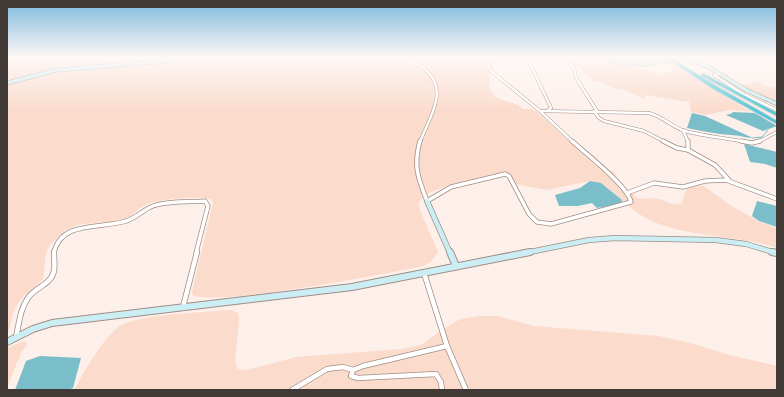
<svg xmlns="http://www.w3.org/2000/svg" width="784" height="397" viewBox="0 0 784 397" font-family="Karla,sans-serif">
<rect width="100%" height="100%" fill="#fdf0ea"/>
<g fill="#fbdbcc">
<path d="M7 57H128C146 69 197 60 219 57H495C496 68 485 80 491 91 499 105 515 99 523 109H531L537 112 596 165 614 172 621 183 637 198C645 200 652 197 659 199 668 201 672 206 681 204L687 189 699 186H704L730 205 760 222 777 228V248C736 234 681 238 644 217 629 208 616 194 603 184L591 181 547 190 516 184 510 174 504 173C487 177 429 186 420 201 418 204 419 207 420 210L438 252 431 262 423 266C396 272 204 309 192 294L193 287 213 202 211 199C198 196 159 199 147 204 138 208 133 216 124 219 95 227 77 215 53 242 42 253 46 265 43 279 34 288 22 295 16 307 11 315 12 326 7 334Z"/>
<path d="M559 57H566L578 64H588L592 60 600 64 606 63 608 61 632 65 638 70 645 69 661 76 677 69 661 62 667 60 749 111 729 110 706 115 691 112 689 102 645 95V99L624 90 613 88 599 81H593L581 69Z"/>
<path d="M757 81 765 86 777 88V102L738 84H751Z"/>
<path d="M231 310 238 313 239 319 235 361 238 369 247 370 296 357 402 349 423 344 436 334 460 319 478 316H497L534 326 659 336 691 343 726 354 777 366V390H74C86 369 99 344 117 328 134 314 207 312 231 310Z"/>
<path d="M24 341 26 342 27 345 22 351 7 387V348Z"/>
</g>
<g fill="#79bec8">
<path d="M732 112 755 113 777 126 763 131 726 115 733 113Z"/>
<path d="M692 113 705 116 753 138C745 138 739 135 731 135 716 134 702 131 687 128Z"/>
<path d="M744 144 777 152V168L765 164 750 162Z"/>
<path d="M590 181 601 183 622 200 621 204 597 208 592 203 578 206H559L555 195 580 188Z"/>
<path d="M757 201 777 206V227L759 221 752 216Z"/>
<path d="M40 356 81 358 73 388 68 390H15L26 361Z"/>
</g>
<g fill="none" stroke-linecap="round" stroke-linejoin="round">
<path stroke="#79bec8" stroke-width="1" d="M753 138 762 137 768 130"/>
<defs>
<g id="street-far2">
<path d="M399 57C406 60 415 63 422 67 451 88 430 116 420 142"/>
<path d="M492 57 489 67 491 71 540 111 573 142"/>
<path d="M527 57 551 108 547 111"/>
<path d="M558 57 574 67 576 78 597 111"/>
<path d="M718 74 714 75 745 95 777 110"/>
<path d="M540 111 649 113C661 116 670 125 682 130 700 136 727 138 746 142"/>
<path d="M594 111 599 118 604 121 644 131 665 142"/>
<path d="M683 130 688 142"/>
<path d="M758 142 777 132"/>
</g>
<g id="street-far1">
<path d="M420 141C413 166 418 178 427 201L451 187 505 174 509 176 529 214 537 222 551 224 631 202C628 186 585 153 572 141"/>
<path d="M663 141 677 148 688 150"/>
<path d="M688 141V150L715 165 729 180"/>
<path d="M741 141 752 143 760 141"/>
<path d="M627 193 654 183 683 187 705 181 726 180 777 199"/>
<path d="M54 253C60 220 103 229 126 221 136 218 143 210 153 206 165 201 191 202 205 201L208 206 196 253"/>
</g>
<g id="street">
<path d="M424 273 447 346 466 390"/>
<path d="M183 307 197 252"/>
<path d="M16 337C19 324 20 309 28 298 35 287 51 285 54 271 55 265 54 258 54 252"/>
<path d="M353 370 351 376 358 378 436 374 441 382 442 390"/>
<path d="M292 390 327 369 343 367 353 370 363 366 447 346"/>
</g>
<g id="secondary-far2">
<path d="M597 57C613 61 629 65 645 64 663 62 670 56 690 60 708 64 730 81 746 90 756 95 767 99 777 104"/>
<path d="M7 83 57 70 192 59"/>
</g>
<g id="secondary-far1">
<path d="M427 201 450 253"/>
<path d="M525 253 589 240 615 238 716 240 746 244 776 253"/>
</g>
<g id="secondary">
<path d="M450 252 456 266"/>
<path d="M772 252 777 253"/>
<path d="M7 342 33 329 52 323 352 287 530 252"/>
</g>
<g id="highway">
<path d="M671 59H673L716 86 777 121V124L712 88 671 61Z"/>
<path d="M702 74H704L777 113V116L702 76Z"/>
</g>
</defs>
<use href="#street-far2" stroke="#a08d84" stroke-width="3.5"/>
<use href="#street-far1" stroke="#a08d84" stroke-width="5"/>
<use href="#street" stroke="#a08d84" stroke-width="6"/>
<use href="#secondary-far2" stroke="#a08d84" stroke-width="4.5"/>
<use href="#secondary-far1" stroke="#a08d84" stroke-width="6"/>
<use href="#secondary" stroke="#a08d84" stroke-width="8"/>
<use href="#highway" stroke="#d5d3d3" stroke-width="2"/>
<use href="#street-far2" stroke="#fff" stroke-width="2.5"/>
<use href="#street-far1" stroke="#fff" stroke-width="3.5"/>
<use href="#street" stroke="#fff" stroke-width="4.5"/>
<use href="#secondary-far2" stroke="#caeef3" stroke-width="3.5"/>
<use href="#secondary-far1" stroke="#caeef3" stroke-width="4.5"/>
<use href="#secondary" stroke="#caeef3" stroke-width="6"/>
<use href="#highway" fill="#50c7d7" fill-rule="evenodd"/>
<defs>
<path id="highway-bridge" d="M667 57 672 60"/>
</defs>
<use href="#highway-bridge" stroke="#d5d3d3" stroke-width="5.5" stroke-linecap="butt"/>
<use href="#highway-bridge" stroke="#50c7d7" stroke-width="4.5"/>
</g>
<linearGradient id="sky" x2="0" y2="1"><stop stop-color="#7bb8db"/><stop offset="0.51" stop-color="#fef8f6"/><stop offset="1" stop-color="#fef8f6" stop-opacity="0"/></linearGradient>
<rect width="784" height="112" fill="url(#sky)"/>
<rect width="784" height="397" fill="none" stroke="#413935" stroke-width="16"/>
</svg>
